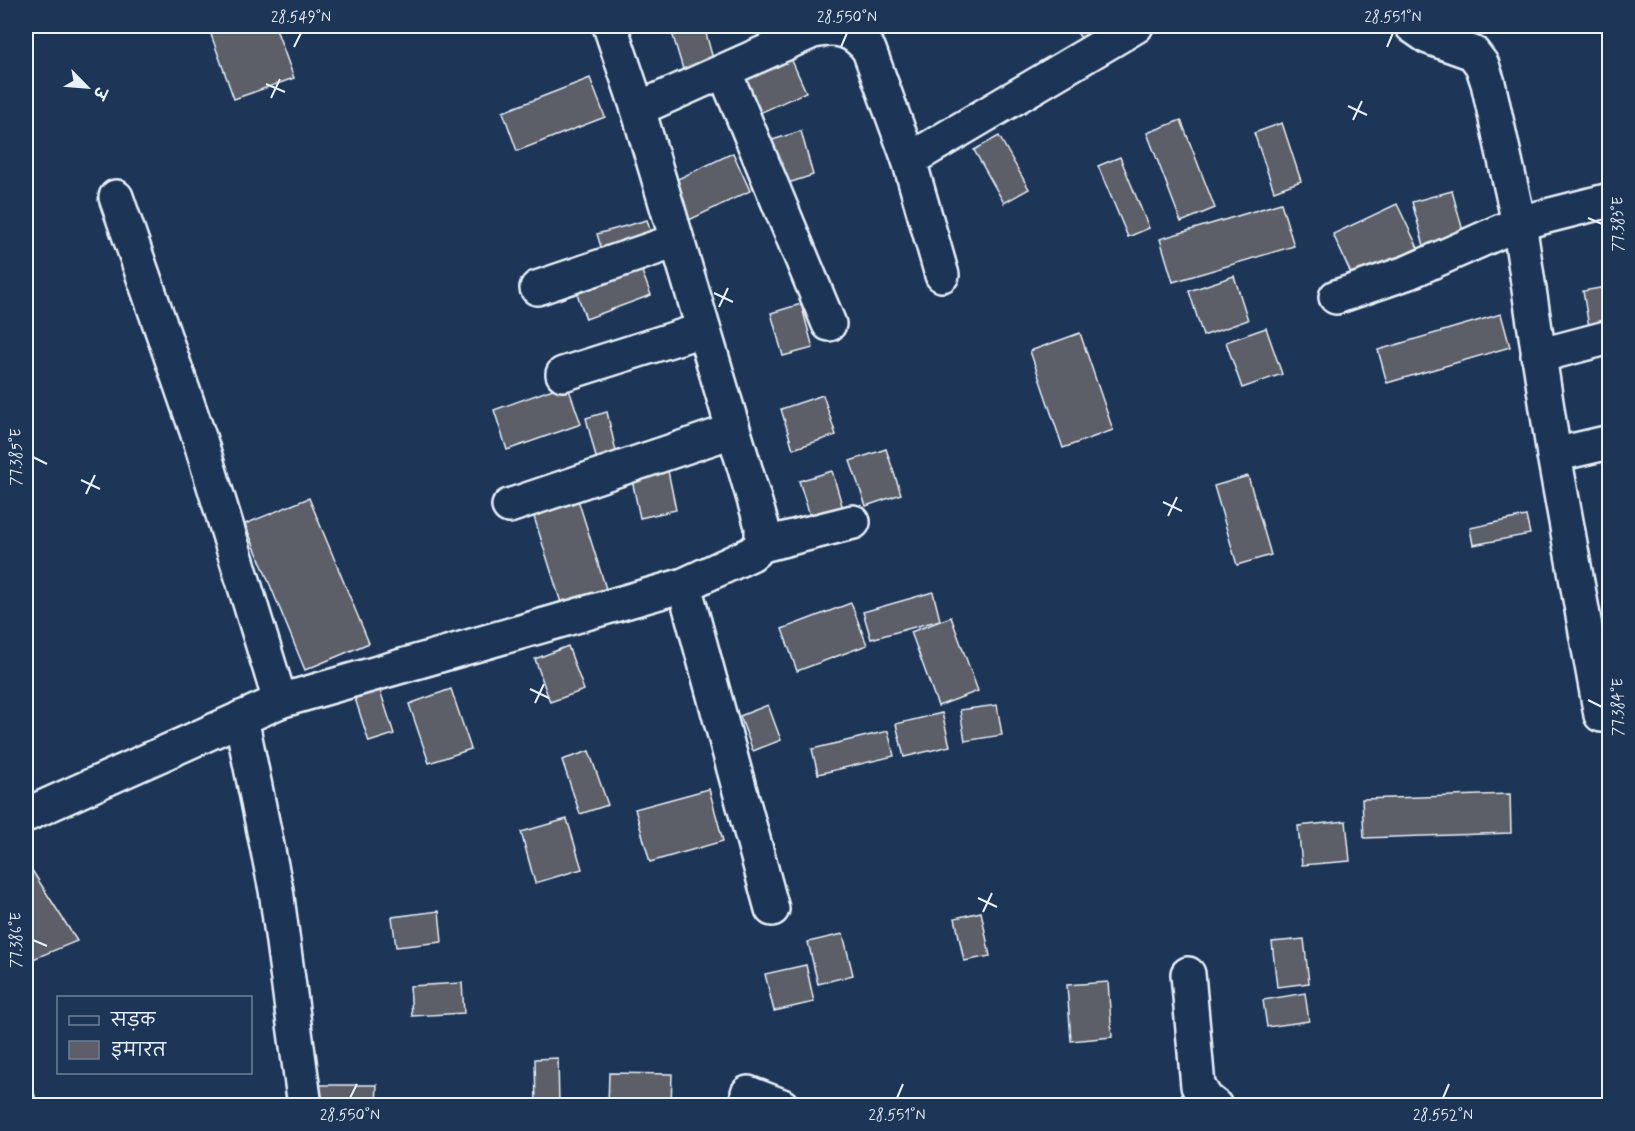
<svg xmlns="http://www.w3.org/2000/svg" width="1635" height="1131" viewBox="0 0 1635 1131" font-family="Mynerve,'Playpen Sans Deva',sans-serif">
<rect width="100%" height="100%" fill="#1d3557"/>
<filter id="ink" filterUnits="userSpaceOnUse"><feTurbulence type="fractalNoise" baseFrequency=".0167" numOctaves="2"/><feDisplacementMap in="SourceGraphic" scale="12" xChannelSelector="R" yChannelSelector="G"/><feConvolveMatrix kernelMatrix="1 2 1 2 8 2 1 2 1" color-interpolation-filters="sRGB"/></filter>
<g filter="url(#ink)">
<g fill="#5d5e67" stroke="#e8f1f8" stroke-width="1.5">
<path d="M208 26H275L294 78 234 99Z"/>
<path d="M670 26H704L716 70 686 79Z"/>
<path d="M1072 26H1107L1084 42Z"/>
<path d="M789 54 806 92 749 118 732 80Z"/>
<path d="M590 78 605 117 517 151 503 112Z"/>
<path d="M1181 120 1215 208 1181 222 1147 133Z"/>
<path d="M1282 123 1301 181 1274 191 1254 133Z"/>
<path d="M801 131 813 175 779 186 766 142Z"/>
<path d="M999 136 1029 189 1004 203 974 150Z"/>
<path d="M733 153 750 191 685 222 667 184Z"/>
<path d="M1120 157 1149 228 1128 237 1098 166Z"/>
<path d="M1452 191 1466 242 1426 253 1412 202Z"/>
<path d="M1281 203 1294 246 1173 282 1160 239Z"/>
<path d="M1397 204 1418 248 1353 278 1333 234Z"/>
<path d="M647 220 654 243 604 257 597 234Z"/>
<path d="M638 261 651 295 586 319 574 285Z"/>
<path d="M1234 276 1248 320 1203 336 1189 291Z"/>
<path d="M1606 287 1610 330 1590 333 1583 291Z"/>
<path d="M801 304 813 348 783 356 771 313Z"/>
<path d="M1501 314 1510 347 1387 383 1378 350Z"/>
<path d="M1266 328 1282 374 1242 388 1226 342Z"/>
<path d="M1080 333 1113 430 1063 448 1030 351Z"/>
<path d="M567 384 581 424 507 450 494 410Z"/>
<path d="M823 395 836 435 793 449 781 409Z"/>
<path d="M607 412 618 460 598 465 586 418Z"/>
<path d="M886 449 901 494 866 506 850 461Z"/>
<path d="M668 471 676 510 640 518 632 480Z"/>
<path d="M832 471 844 512 812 522 799 481Z"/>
<path d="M1248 476 1271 555 1237 565 1214 486Z"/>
<path d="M575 490 607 592 562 606 530 504Z"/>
<path d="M309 498 369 643 305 670 245 524Z"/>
<path d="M1526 516 1530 534 1473 545 1470 528Z"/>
<path d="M933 592 940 620 871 639 863 612Z"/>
<path d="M851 603 867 645 797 671 782 629Z"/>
<path d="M951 617 978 691 938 706 911 632Z"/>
<path d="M568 646 584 690 550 702 535 659Z"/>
<path d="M378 684 394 734 369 742 353 692Z"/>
<path d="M451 689 471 749 429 763 409 704Z"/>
<path d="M768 705 781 740 753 751 740 716Z"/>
<path d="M997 705 1002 735 965 741 960 710Z"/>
<path d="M942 713 950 746 904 757 896 724Z"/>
<path d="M888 731 894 756 818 774 812 749Z"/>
<path d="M589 751 608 805 580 814 562 760Z"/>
<path d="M709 789 723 841 650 862 635 809Z"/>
<path d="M1510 794 1511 833 1364 838 1362 799Z"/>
<path d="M567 819 582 869 535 883 521 832Z"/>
<path d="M1346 821 1350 861 1302 865 1298 826Z"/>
<path d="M26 861 77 941 26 962Z"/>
<path d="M439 911 442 942 396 947 392 917Z"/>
<path d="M981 912 990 956 964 961 955 918Z"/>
<path d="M843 934 853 975 818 984 808 942Z"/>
<path d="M1304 939 1309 983 1277 987 1272 942Z"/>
<path d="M806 965 814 1002 774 1011 765 974Z"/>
<path d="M1108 982 1112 1037 1071 1041 1067 985Z"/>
<path d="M462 983 464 1013 412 1016 410 986Z"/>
<path d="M1305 993 1309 1021 1267 1027 1263 1000Z"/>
<path d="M558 1058 559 1106H536L535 1059Z"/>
<path d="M26 1066 37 1103 28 1106H26Z"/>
<path d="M609 1073 672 1074 671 1106H608Z"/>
<path d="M313 1085H377L376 1106H313Z"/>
</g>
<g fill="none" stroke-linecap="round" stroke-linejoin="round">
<defs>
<g id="minor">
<path d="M1412 26 1428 37 1473 53 1482 65 1488 83 1519 223 1554 455 1601 715"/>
<path d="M725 73 829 324"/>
<path d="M638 109 813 31C838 26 854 30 869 50L909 160 942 275"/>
<path d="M909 160 1136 26"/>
<path d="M116 197 200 440 280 701"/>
<path d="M537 288 676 241"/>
<path d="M1336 297 1409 272 1519 223 1610 200"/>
<path d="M1538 356 1610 337"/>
<path d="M563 374 702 330"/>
<path d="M1554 455 1610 442"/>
<path d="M509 506 732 431"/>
<path d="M762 545 853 522"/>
<path d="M684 585 772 909"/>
<path d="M241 718 276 890 305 1106"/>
<path d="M26 815 280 701 684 585 751 554 762 545V526L638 109 610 26"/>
<path d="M1188 974 1198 1086 1206 1099 1215 1106"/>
<path d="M748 1093 782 1106"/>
</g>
</defs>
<use href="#minor" stroke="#e8f1f8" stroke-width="38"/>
<use href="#minor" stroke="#1d3557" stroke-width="33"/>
</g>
</g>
<path fill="none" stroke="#e8f1f8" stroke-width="2" d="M294 47 301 33M841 47 847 33M1387 47 1393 33M266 84 285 92M271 98 280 79M1348 106 1367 115M1353 120 1362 101M1588 218 1602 224M714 293 733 302M719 307 728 288M33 457 47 464M81 480 100 489M86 494 95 475M1163 502 1182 511M1168 516 1177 497M530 689 549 698M1588 700 1602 707M535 703 544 684M978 898 997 907M983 912 992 893M33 940 47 946M350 1098 357 1084M897 1098 903 1084M1443 1098 1449 1084"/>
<rect width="1635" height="1131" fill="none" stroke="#1d3557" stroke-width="66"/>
<rect x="57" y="996" width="195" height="78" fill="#1d3557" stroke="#6e8097" stroke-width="1.5"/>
<rect x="69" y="1016" width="30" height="9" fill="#1d3557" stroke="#6e8097" stroke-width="1.5"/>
<text x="111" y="1026" font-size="18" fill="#e8f1f8">सड़क</text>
<rect x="69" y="1041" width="30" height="18" fill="#5d5e67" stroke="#6e8097" stroke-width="1.5"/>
<text x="111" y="1056" font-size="18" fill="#e8f1f8">इमारत</text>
<g transform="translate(87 87) rotate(115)" stroke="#1d3557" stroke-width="4.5" paint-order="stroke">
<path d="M0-4.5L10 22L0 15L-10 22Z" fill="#e8f1f8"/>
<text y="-9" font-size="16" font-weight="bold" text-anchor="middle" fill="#e8f1f8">उ</text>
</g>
<rect x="33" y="33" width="1569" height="1065" fill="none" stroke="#e8f1f8" stroke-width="2"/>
<g font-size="15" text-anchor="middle" fill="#e8f1f8">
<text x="301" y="22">28.549°N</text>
<text x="847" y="22">28.550°N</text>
<text x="1393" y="22">28.551°N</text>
<text transform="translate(1618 224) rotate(-90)" y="5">77.383°E</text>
<text transform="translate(16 457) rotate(-90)" y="5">77.385°E</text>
<text transform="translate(1618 707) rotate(-90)" y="5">77.384°E</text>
<text transform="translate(16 940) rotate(-90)" y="5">77.386°E</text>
<text x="350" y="1120">28.550°N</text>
<text x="897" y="1120">28.551°N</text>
<text x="1443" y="1120">28.552°N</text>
</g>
</svg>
